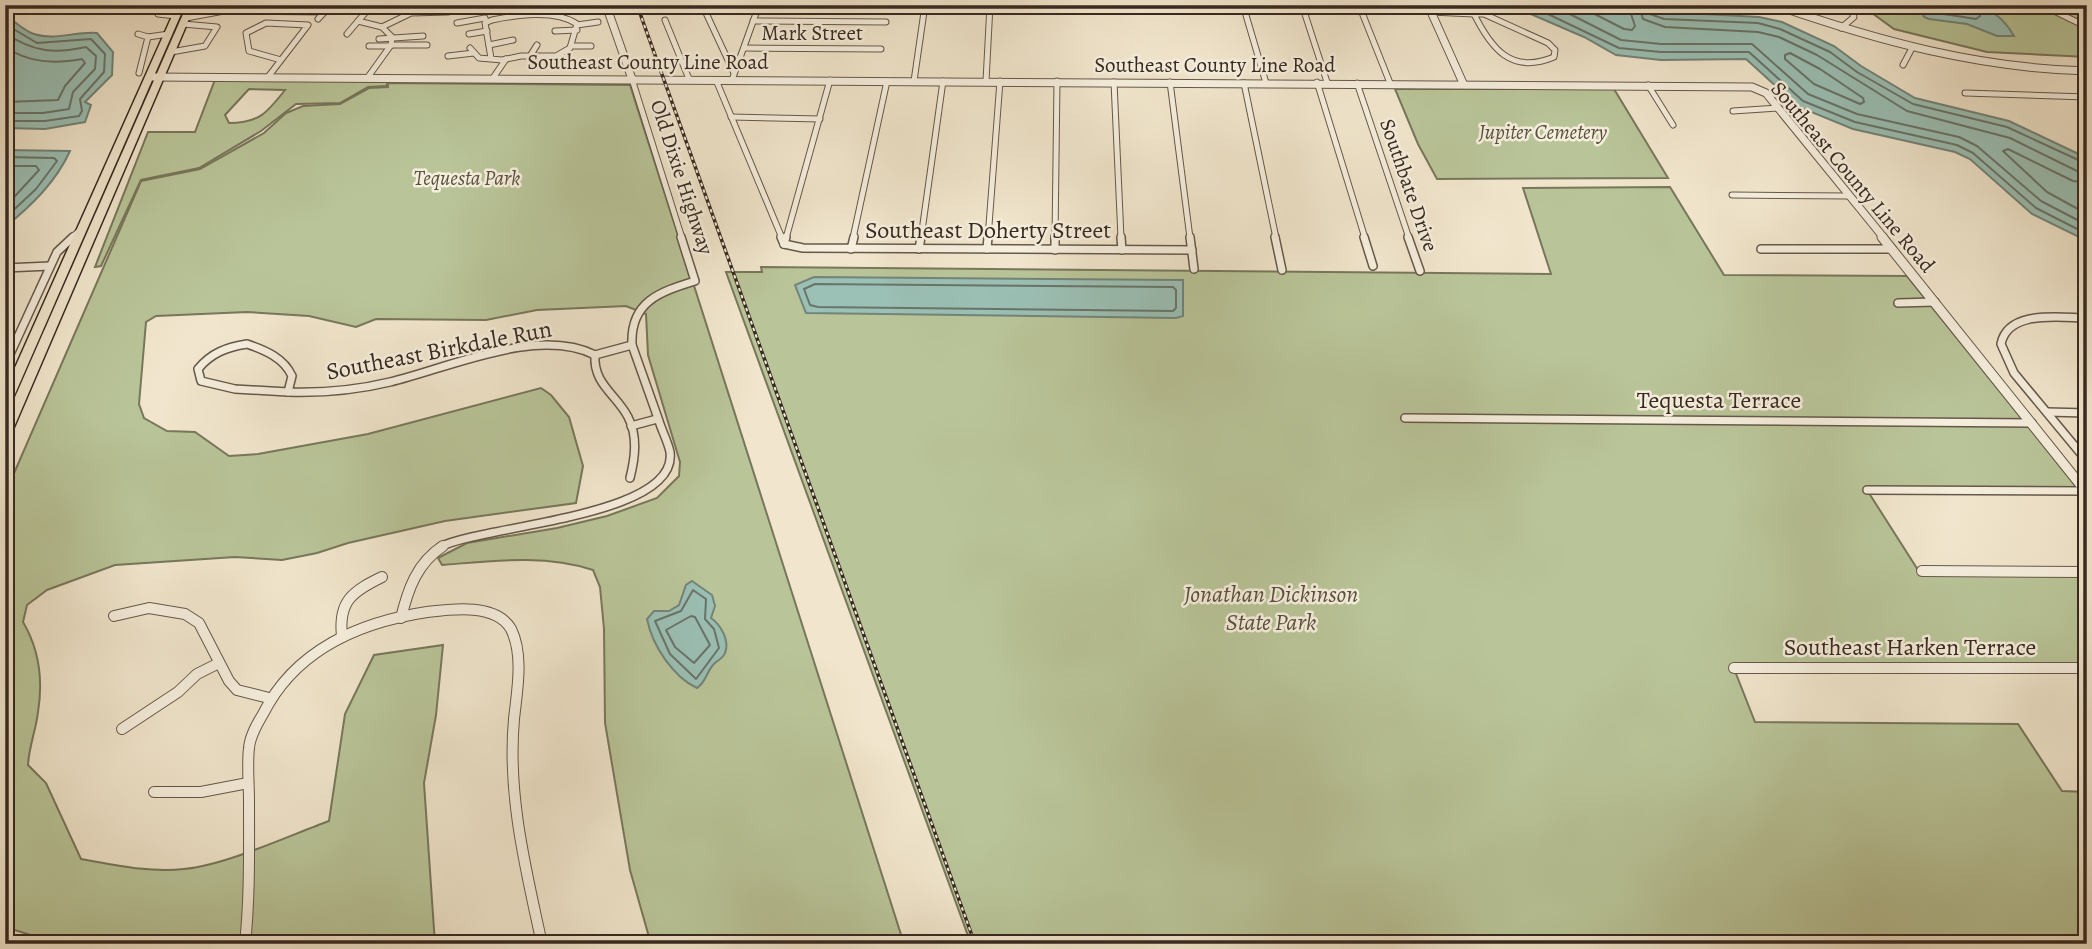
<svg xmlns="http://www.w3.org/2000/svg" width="2092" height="949" viewBox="0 0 2092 949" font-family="Alegreya,serif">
<rect width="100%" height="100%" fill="#f1e6cd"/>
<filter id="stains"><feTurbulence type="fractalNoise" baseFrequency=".00286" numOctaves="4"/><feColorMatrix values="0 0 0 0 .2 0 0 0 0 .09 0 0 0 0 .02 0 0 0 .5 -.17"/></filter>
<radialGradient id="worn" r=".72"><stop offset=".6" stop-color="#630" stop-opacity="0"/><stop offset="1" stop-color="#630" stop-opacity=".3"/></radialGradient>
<g fill="#b9c599" stroke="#78775c" stroke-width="2" fill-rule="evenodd">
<path d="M1861 5H2087V57L1987 52 1894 29Z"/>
<path d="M216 77 388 82 386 86 368 87 340 103 296 104 261 131 199 168 141 180 101 266 95 267 148 132H195ZM249 89 285 90C267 113 259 123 229 123L225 115Z"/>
<path d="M388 83 630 85 904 944H651L630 870 605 723 604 629 600 587 593 570C545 554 492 561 442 565L438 558 467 543 557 528 607 516 657 498 679 476 680 462 648 355 646 314 626 306 537 310 486 320 376 319 356 327 309 316 247 312 156 316 146 322 139 404 144 418 167 431 195 432 229 456 258 454 368 434 541 388 551 395 569 417 583 466 576 503 445 521 348 543 317 553 282 560 235 557 115 565 47 590 27 605 23 622C39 649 43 681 38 712 36 730 29 746 28 765L46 783 81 859C115 865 150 873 184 869 226 865 288 836 329 821L345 714 374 655 443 645 436 715 424 783 435 944H59L5 927V494L141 181 200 169 264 133 286 113 303 106 340 104 369 88 388 87Z"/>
<path d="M1531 87 1614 89 1668 178 1437 179 1418 144 1395 89H1528Z"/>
<path d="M1670 187 1724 275 1907 276 2079 490H1867L1918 570 2079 571 2087 582V667L1733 666 1755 722 2018 724 2062 791 2087 792V944H971L726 272H762L761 267 1551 274 1523 188Z"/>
</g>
<g fill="#9bc0b5" stroke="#738479" stroke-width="2">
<path d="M1510 5H1649L1666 12 1759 17 1782 22 1834 46 1861 66 1915 98 2009 121 2087 158V241L2032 214 1970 159 1955 152 1853 129 1799 107 1746 59 1661 60 1616 55 1584 37Z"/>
<path d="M1970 5C1994 11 2002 16 2014 36H1997L1967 24 1929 19 1924 17 1919 6Z"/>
<path d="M5 17C16 21 24 31 34 34 55 41 76 31 97 33L113 52 112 75 85 102 91 105 85 122 45 129 5 128Z"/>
<path d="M5 150 70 151C56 182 31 206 5 227Z"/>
<path d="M814 277 1183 280V316L1176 318 806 313 795 285Z"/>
<path d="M692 581 712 595 715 606 711 618C721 625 730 641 725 653 723 659 717 660 713 665 706 673 706 682 697 688 673 677 652 645 647 619L654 611H669L679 605 686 585Z"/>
</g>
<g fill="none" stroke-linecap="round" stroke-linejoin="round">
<g stroke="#69746a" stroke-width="2">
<path d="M1529 5 1619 48 1661 52H1749L1803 101 1855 122 1957 145 1973 153 2036 208 2087 234"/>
<path d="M1552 5 1621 40 1661 44H1752L1808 94 1857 114 1959 137 1977 146 2041 201 2087 225"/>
<path d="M1577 5 1624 29 1632 30 1635 26 1628 5"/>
<path d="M1639 5 1643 19 1665 27 1758 32 1779 37 1817 55 1907 111 2010 138 2077 171 2087 173"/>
<path d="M1647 5 1650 14 1664 19 1758 23 1780 29 1830 52 1857 72 1913 104 2007 127 2087 164"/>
<path d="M1926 5 1931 12 1976 19 1980 16 1976 5"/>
<path d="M5 24 37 43 91 39 105 54 104 72 80 99 82 111 79 116 45 121H5"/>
<path d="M5 33C33 52 54 54 86 47L96 56 95 69 73 92 69 109 43 113H5"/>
<path d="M5 47C29 63 54 64 82 59L85 63 65 86 58 100 5 102"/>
<path d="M1790 53 1820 69 1863 98 1864 102 1860 104 1814 84 1785 59V55Z"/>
<path d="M5 157 54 158 57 161 36 189 5 218"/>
<path d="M5 166H36L39 170 5 207"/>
<path d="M2087 183 2073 181 2008 149 2003 151 2047 192 2087 214"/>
<path d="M815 284 1173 287 1176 290V308L1173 311 818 307 810 305 804 289Z"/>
<path d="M693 590 706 599 705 619 714 629 719 648 696 679 670 654 655 621 681 611Z"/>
<path d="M691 616 695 617 710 645 694 663 675 647 666 630Z"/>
</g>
<defs>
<g id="minor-far2">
<path d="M1103 5 1144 11 1185 5"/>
<path d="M1243 5 1266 83"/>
<path d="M1302 5 1327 82"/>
<path d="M1359 5 1390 83"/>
<path d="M1470 5 1474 14"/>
<path d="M2042 5 2087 27"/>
<path d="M1431 12 1474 14"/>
<path d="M706 13 734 73"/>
<path d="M158 14 176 16"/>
<path d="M1474 14H1484L1548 43 1555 50 1554 57C1511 75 1491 48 1474 14Z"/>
<path d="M186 18 224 11 325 12"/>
<path d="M318 19 331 5"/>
<path d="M665 20 689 79"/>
<path d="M358 21 382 27 392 37 391 45 368 77"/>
<path d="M753 21 886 22"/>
<path d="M457 23 485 18 486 21"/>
<path d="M577 25 598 22"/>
<path d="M382 27 411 13 448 12"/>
<path d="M1841 28 1854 17 1849 5"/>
<path d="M555 31 577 30"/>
<path d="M138 34 148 37 139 73"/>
<path d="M347 34 371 6"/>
<path d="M469 34 487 31"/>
<path d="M148 37 169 34"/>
<path d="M379 39 423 36"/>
<path d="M391 45H427"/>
<path d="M489 45 513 40"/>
<path d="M369 46H390"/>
<path d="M571 46H591"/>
<path d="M470 48 479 58 502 60 521 56H556L570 48 577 24C555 9 517 15 492 20L485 23 491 58"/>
<path d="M744 48 881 49"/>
<path d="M171 52 205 46 217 27 183 24"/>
<path d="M560 55 573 62"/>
<path d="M448 56 474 53"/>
<path d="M530 56 537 45"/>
<path d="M1903 65 1911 50"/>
<path d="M268 77 308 25 266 23 246 33 249 51 281 60"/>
<path d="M493 78 506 59"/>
<path d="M632 79 682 238"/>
<path d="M716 80 782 238"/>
<path d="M732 80 759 5"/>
<path d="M914 81 925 5"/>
<path d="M986 81 990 5"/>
<path d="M1114 82 1121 238"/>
<path d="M1170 82 1190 238"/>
<path d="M1317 82 1365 238"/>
<path d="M1244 83 1276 238"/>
<path d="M1357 83 1409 238"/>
<path d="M1648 85 1673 125"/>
<path d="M1965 93 2087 97"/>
<path d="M1733 111 1778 108"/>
<path d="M731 117 820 119"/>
<path d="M1732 195 1850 196"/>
<path d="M71 238 82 228"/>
<path d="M786 238 830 80"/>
<path d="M853 238 887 81"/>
<path d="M921 238 943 81"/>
<path d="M988 238 1000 81"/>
<path d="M1055 238 1057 81"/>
</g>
<g id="minor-far1">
<path d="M781 237 784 244"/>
<path d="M1121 237 1122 250"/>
<path d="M1190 237 1194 269"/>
<path d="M1275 237 1282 270"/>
<path d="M1364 237 1373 266"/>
<path d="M1408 237 1420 271"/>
<path d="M784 244 803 248 1192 250"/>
<path d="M784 244 786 237"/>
<path d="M851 249 854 237"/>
<path d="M919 249 921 237"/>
<path d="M987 249 988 237"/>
<path d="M1761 249H1892"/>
<path d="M1055 250V237"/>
<path d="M5 268 50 266"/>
<path d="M1898 303 1935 302"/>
<path d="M2087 318C2061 318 2008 309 2001 344L2014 373 2087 461"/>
<path d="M247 344C265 350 284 358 292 376L288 392 235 389 201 381 198 369C211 353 227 347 247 344Z"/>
<path d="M595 355C593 384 616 394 628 417 638 436 635 458 630 478"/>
<path d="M595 355 632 345"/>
<path d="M5 365 57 252 73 237"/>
<path d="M288 392C322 393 357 390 390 382 449 368 537 326 595 355"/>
<path d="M2047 412 2087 413"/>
<path d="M1405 418 2032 423"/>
<path d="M631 426 657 419"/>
<path d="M1867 490 2085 491"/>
<path d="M440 547C483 525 679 517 670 452 668 442 662 431 659 421 650 396 641 370 632 345 630 302 659 292 695 281L681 237"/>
</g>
<g id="minor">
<path d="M1922 571 2087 572"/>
<path d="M114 616 149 608 185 614 199 623 229 681 237 690 269 698"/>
<path d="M401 618C408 589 417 563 443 546"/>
<path d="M342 636C338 601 353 591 382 577"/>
<path d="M1734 668H2087"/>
<path d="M122 729 178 692 197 674 219 663"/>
<path d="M154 792H201L248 783"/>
<path d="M245 944C250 896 249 849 249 801 249 784 247 765 249 748 250 736 257 724 263 714 295 650 360 622 427 612 452 609 496 603 511 629 524 655 517 691 514 719 507 795 526 870 542 944"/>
</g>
<g id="tertiary-far1">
<path d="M606 5 632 79"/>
<path d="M1428 5 1463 83"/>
<path d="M1775 5C1878 41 1978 68 2087 71"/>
<path d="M153 77 1752 87 1766 93 1884 238"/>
</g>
<path id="tertiary" d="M1882 237 2087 493"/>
<g id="primary">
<path d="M177 5H185L11 403 5 407V390Z"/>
<path d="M187 5H195L11 434 5 438V420Z"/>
</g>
</defs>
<use href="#minor-far2" stroke="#66584b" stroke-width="7"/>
<use href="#minor-far1" stroke="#66584b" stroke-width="10"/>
<use href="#minor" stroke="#66584b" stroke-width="12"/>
<use href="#tertiary-far1" stroke="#66584b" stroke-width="9"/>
<use href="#tertiary" stroke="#66584b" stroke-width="11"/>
<use href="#primary" stroke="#372920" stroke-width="3"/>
<use href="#minor-far2" stroke="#f6efde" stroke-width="5"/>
<use href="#minor-far1" stroke="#f6efde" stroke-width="7"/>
<use href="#minor" stroke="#f6efde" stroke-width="10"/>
<use href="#tertiary-far1" stroke="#f6efde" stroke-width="7"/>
<use href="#tertiary" stroke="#f6efde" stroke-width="9"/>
<use href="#primary" fill="#f1e6cd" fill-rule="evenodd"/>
<defs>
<path id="rail" d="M637 5 975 944"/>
</defs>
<use href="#rail" stroke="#372920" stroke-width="3.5"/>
<use href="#rail" stroke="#f6efde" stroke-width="2" stroke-dasharray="3.5" stroke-linecap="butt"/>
</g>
<g text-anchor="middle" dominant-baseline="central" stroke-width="5" stroke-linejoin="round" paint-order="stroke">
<g font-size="21" fill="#372920" stroke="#f6efde">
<text x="812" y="33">Mark Street</text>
<text x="648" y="62">Southeast County Line Road</text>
<text x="1215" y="65">Southeast County Line Road</text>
<text transform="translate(682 177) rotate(72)">Old Dixie Highway</text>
<text transform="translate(1853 177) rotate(50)">Southeast County Line Road</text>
<text transform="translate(1409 185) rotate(71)">Southbate Drive</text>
</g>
<g font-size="21" font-style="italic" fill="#58503e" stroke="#f6efde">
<text x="1543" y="132">Jupiter Cemetery</text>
<text x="467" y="178">Tequesta Park</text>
</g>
<g font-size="24" fill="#372920" stroke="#f6efde">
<text x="988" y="230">Southeast Doherty Street</text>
<text transform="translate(439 350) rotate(-11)">Southeast Birkdale Run</text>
<text x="1719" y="400">Tequesta Terrace</text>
<text x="1910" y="647">Southeast Harken Terrace</text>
</g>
<g font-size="24" font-style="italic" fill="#58503e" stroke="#f6efde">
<text x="1271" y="594">Jonathan Dickinson<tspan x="1271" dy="28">State Park</tspan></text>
</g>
</g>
<rect width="2092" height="949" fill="none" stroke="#f1e6cd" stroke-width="28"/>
<rect x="7" y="7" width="2078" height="935" fill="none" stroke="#372920" stroke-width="3.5"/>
<rect x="14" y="14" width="2064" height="921" fill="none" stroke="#372920" stroke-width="2"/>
<rect width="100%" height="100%" filter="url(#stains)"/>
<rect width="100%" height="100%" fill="url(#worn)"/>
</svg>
